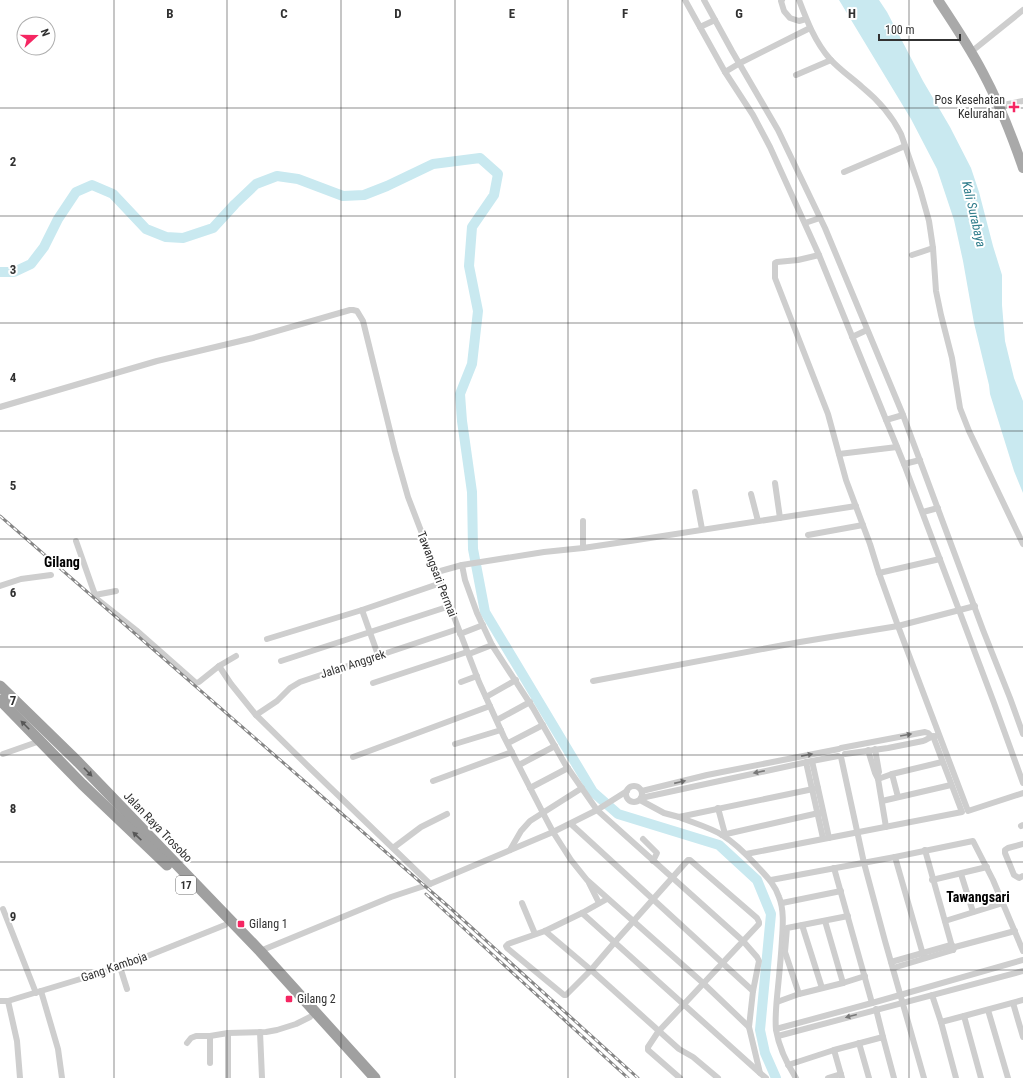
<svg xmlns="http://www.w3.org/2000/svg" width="1023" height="1078" viewBox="0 0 1023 1078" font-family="'Roboto Condensed',sans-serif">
<rect width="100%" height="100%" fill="#fff"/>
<path fill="#c9e9f0" d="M839 0H879L887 12 923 81 950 127 971 168 979 192 993 246 1002 275V305L1005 341 1014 378 1023 401V493L1014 471 990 394 989 385 974 323 963 261 954 220 937 169 911 119Z"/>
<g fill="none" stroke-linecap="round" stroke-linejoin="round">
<path stroke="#c9e9f0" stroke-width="10" d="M0 272H14L31 264 44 247 58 219 76 192 92 185 113 194 146 229 166 237 183 238 213 228 235 204 256 184 277 176 298 179 343 196 364 195 387 186 433 164 480 158 498 174 494 195 472 227 469 266 478 311 472 364 460 394 462 421 472 492 473 549 485 612 593 792 618 814 719 845 757 880 771 914 760 1030 765 1053 776 1078"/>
<g stroke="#cecece" stroke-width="6">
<path d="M685 0 725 72 753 115 770 147 819 255 904 464 994 703 1023 783"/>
<path d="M704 0 732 51 778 130 825 228 903 415 983 630 1010 698 1023 734"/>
<path d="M782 0 781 1 784 11 790 18 799 21 806 19"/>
<path d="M799 0C807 21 815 42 830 59 840 70 852 78 862 87 878 100 892 116 901 134L920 189 929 221 933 248 936 291 941 315 952 358 960 408 969 431 1023 544"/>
<path d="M700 27 715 20"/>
<path d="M971 52 1023 10"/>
<path d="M725 72 740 63 810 28"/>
<path d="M796 75 831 60"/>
<path d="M998 106 1023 101"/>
<path d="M844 172 905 146"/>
<path d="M805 223 820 218"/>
<path d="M819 255 798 260 777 262 775 263V278L828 414 846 480 870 544 879 573 898 626 968 811 1023 793"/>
<path d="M912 255 933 248"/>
<path d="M852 337 867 330"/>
<path d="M0 407 157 361 253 338 350 310H353L357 311 363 321 395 451 408 497 479 682 504 737 543 813 553 832 571 860 587 880 703 983 749 1027 760 1073 766 1078"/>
<path d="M886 420 903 415"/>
<path d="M839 454 897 447"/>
<path d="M904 464 920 460"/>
<path d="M775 483 780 518"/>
<path d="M695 492 702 529"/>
<path d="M751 494 758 521"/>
<path d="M923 512 938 508"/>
<path d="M583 521V548"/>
<path d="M808 535 863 525"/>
<path d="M76 541 94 592 97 599 136 630 196 683 199 682 219 666 236 656"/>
<path d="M462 565 544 552 583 548 637 540 856 506"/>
<path d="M437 572 462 565 465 580 477 613 492 645 533 708 565 764 597 810 743 941 757 957 759 961 753 991 749 1027"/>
<path d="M879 573 940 559"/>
<path d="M0 586 21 579 51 575"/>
<path d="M95 595 116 591"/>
<path d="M362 610 378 655"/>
<path d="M460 634 483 625"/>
<path d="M267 639 362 610 441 583"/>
<path d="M469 654 492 645"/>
<path d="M281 661 450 606"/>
<path d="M219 666 231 684 256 715 311 769 430 884"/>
<path d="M593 681 800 642 898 626 975 606"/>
<path d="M461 682 477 676"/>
<path d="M373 683 467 652"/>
<path d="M486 697 516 680"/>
<path d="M256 715 277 701 290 688 300 682 458 629"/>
<path d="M497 720 530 702"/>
<path d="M508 743 543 725"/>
<path d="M455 744 501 730"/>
<path d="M841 748 925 732 928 733 931 736"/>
<path d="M875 749 879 772 877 776"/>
<path d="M868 750 875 773 878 779 886 827"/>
<path d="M3 754 40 741"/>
<path d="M845 754 888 748 923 741C928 739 931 736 936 736"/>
<path d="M353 757 490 706"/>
<path d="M841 757 864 863 885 941 924 1078"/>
<path d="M812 761 829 838"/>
<path d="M806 762 823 838"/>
<path d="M519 765 555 746"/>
<path d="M892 774 898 797"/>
<path d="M878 779 892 774 942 762"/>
<path d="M433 781 512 752"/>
<circle cx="634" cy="794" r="8"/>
<path d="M530 788 568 768"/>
<path d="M642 791 707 775 839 749"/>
<path d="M641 798 812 761 838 756"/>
<path d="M640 800 664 813 679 817 818 788"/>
<path d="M882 801 951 785"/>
<path d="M718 808 725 834"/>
<path d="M679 817C693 823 709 827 722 835 735 843 746 854 756 865 765 875 775 884 779 897 784 909 783 925 782 939 781 958 779 977 777 997 776 1008 775 1020 776 1030 779 1047 787 1064 796 1078"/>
<path d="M571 824 753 991"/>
<path d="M1021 826 1023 825"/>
<path d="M722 835 823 812"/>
<path d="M643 839 657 853 653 861"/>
<path d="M1023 844 1008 848 1005 850V853L1014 875 1019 878 1023 876"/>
<path d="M393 848 421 827 447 814"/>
<path d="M510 850 521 831 530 821 582 788"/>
<path d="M925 850 953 950"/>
<path d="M746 854 962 812 933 736"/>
<path d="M895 857 924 958"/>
<path d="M834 868 872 1003"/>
<path d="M961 874 973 912"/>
<path d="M771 880 895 857 973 841 993 880 1023 951"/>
<path d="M932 880 987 867"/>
<path d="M589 883 599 903"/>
<path d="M607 899 582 913 545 931 508 944 506 946 507 948 564 995H566L591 970 614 943 688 860H690L757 918 759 922V924L658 1032 648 1047V1050L680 1078"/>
<path d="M522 903 535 934"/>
<path d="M782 903 841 891"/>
<path d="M3 909 36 993"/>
<path d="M582 913 760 1073"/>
<path d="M825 921 843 983"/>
<path d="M945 921 1003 903"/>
<path d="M802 925 822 988"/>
<path d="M545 931 591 970 679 1049 693 1057 718 1078"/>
<path d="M260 951 391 897 430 884 553 832 597 810 627 791"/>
<path d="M891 962 951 945 953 946"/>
<path d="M120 967 127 989"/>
<path d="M893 968 953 950 955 947 1015 931"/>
<path d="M41 991 58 1049 62 1078"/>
<path d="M799 994 785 952 787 928 848 916"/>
<path d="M932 995 941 1022 956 1078"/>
<path d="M0 1001H8L21 997 120 967 225 925"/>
<path d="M8 1001 17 1041 20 1078"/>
<path d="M777 1002 799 994 843 983 865 976"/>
<path d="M1013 1003 1023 1037"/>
<path d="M876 1009 883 1037"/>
<path d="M988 1010 1008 1078"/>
<path d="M964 1016 1023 1000"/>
<path d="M941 1022 964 1016 981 1078"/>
<path d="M776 1029 872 1003 1023 960"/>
<path d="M260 1032 262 1078"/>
<path d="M228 1033V1078"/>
<path d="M210 1036V1063"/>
<path d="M778 1036 1023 971"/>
<path d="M187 1043 191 1038 196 1036H210L228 1033 266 1032 277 1030 296 1024 310 1017"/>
<path d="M859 1043 869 1078"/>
<path d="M834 1050 842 1078"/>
<path d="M788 1065 834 1050 883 1037 894 1078"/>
<path d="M828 1078 841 1074"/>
</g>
<path stroke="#a9a9a9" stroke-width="10" d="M938 0C954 24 970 48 983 73 999 103 1012 136 1023 168"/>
<g stroke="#a0a0a0" stroke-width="11">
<path d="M0 686 78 762 260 951 375 1078"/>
<path d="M0 700 82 784 167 865"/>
</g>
<defs>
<g id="rail">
<path d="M0 516 449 907 638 1078"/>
<path d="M426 894 628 1078"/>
</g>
</defs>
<use href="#rail" stroke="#868686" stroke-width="3"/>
<use href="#rail" stroke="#fff" stroke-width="1.5" stroke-dasharray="4.5" stroke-linecap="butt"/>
</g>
<defs><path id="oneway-solid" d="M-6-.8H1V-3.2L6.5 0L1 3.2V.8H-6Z"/></defs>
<g fill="#585858">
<use href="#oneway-solid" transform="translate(25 725) rotate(-135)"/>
<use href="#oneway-solid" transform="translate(88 772) rotate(46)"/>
<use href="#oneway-solid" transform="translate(137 836) rotate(-137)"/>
</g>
<g fill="#787878">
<use href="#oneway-solid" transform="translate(906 735) rotate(-10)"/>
<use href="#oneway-solid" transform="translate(807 755) rotate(-11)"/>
<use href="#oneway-solid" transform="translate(759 772) rotate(168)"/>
<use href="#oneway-solid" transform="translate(680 782) rotate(-13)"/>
<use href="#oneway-solid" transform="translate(851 1016) rotate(165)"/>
</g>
<path fill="none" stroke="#313131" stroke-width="1" stroke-opacity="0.55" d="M114 0V1078M227 0V1078M341 0V1078M455 0V1078M568 0V1078M682 0V1078M796 0V1078M909 0V1078M0 108H1023M0 216H1023M0 323H1023M0 431H1023M0 539H1023M0 647H1023M0 755H1023M0 862H1023M0 970H1023"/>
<g fill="#f52662" stroke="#fff" stroke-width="1.5">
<path d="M1012 101h4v4h4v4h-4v4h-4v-4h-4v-4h4z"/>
<rect x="237" y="920" width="8" height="8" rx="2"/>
<rect x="285" y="995" width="8" height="8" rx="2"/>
</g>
<g text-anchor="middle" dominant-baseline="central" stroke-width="4" stroke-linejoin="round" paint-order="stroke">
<rect fill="#fff" stroke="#6f6f6f" stroke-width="1" x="176" y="876" width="20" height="18" rx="3"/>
<g font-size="11" font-weight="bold" fill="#313131">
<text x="186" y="885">17</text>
</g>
<g font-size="12" fill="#313131" stroke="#fff" text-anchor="start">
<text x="1005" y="100" text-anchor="end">Pos Kesehatan<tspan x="1005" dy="14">Kelurahan</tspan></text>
<text x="249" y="924">Gilang 1</text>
<text x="297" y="999">Gilang 2</text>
</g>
<g font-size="12" fill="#313131" stroke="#fff">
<text transform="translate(437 574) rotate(69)">Tawangsari Permai</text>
<text transform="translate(353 664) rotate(-18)">Jalan Anggrek</text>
<text transform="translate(158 827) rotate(46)">Jalan Raya Trosobo</text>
<text transform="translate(114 967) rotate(-19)">Gang Kamboja</text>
</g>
<g font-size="13" font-style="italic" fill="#327e8d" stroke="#fff">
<text transform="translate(974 214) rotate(77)">Kali Surabaya</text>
</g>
<g font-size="14" font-weight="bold" fill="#000" stroke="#fff">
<text x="62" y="562">Gilang</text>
<text x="978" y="897">Tawangsari</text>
</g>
</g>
<g font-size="13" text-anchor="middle" font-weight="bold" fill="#313131" stroke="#fff" stroke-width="4" stroke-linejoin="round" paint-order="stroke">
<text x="170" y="18">B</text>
<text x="284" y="18">C</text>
<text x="398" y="18">D</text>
<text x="512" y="18">E</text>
<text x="625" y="18">F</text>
<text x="739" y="18">G</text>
<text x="852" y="18">H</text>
<text x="13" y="166">2</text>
<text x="13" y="274">3</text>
<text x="13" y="382">4</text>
<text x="13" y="490">5</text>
<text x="13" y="597">6</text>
<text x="13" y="705">7</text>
<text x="13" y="813">8</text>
<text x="13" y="921">9</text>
</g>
<g transform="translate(36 36) rotate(69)"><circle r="19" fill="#ffffff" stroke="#adadad"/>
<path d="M0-3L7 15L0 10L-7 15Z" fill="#f52662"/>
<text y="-6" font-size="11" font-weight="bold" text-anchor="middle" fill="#313131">N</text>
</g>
<path d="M879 34v6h81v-6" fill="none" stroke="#313131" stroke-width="2"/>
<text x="885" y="34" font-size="12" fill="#313131" stroke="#ffffff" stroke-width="3" paint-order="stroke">100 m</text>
</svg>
